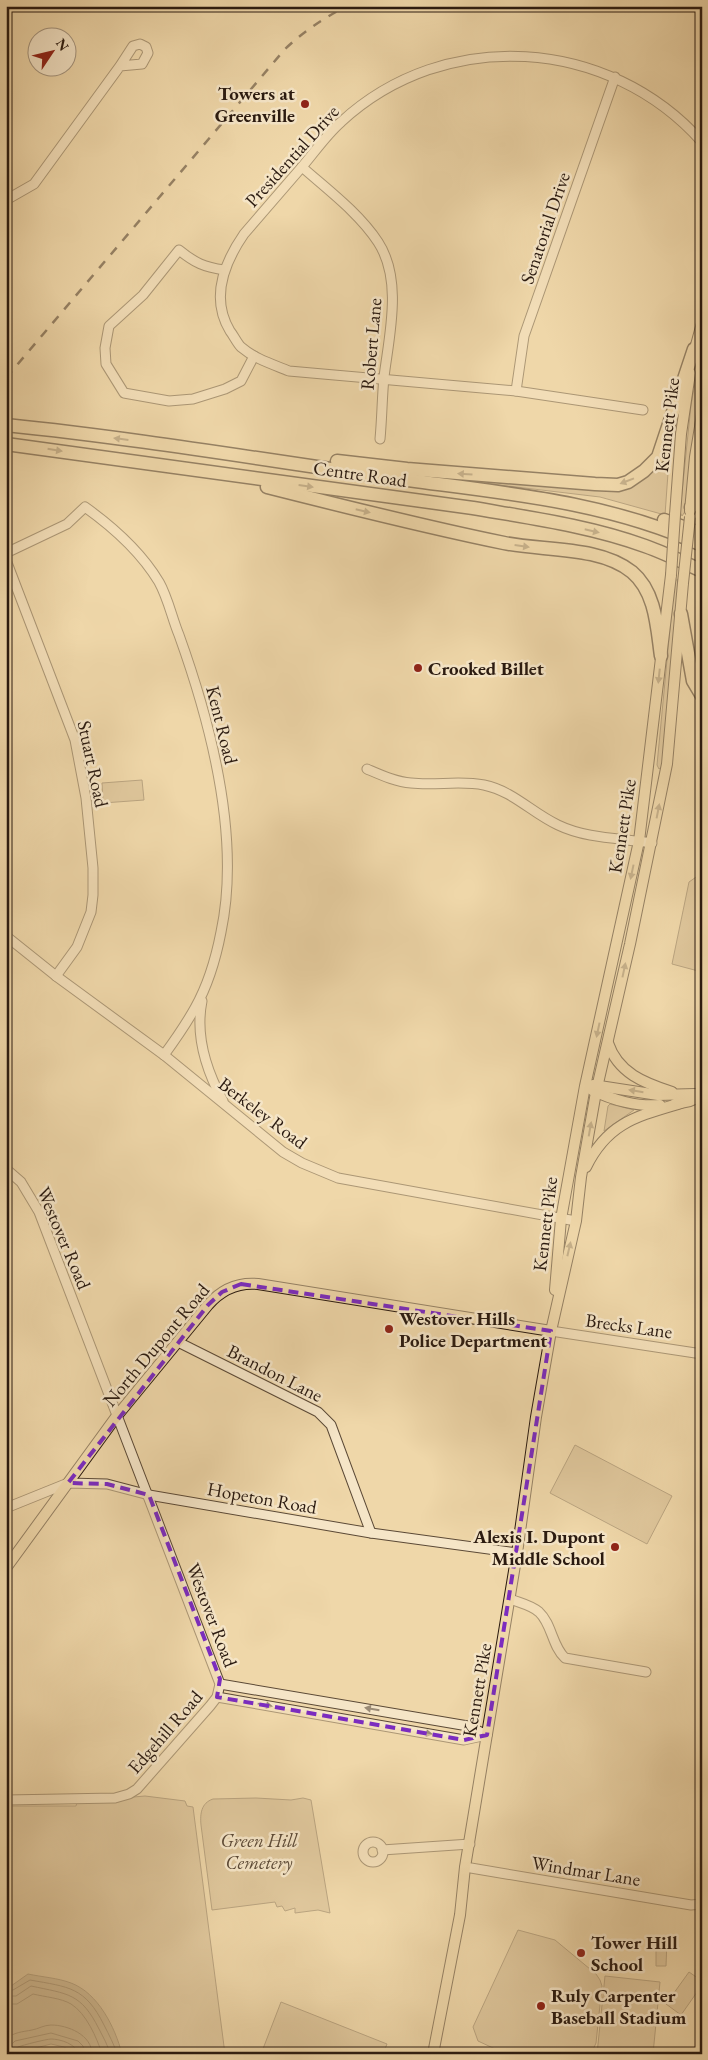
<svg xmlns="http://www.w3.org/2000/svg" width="708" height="2060" viewBox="0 0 708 2060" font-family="'EB Garamond',serif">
<rect width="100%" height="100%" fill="#efd7a9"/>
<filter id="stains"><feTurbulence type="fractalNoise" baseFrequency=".004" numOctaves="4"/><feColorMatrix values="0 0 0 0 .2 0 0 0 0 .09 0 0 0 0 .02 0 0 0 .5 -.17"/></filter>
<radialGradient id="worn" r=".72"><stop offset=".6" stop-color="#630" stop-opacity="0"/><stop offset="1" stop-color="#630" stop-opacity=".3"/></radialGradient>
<g fill="#ceb78f" stroke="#7c6850">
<path d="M702 345V376L697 404 686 510 682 516 680 512 691 405Z"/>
<path d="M671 431 665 515 600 497 441 478 631 485Z"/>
<path d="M678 579 680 580 662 767 659 769 657 765 674 587 675 581Z"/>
<path d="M142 780 144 800 103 803 102 783Z"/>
<path d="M702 873V972L672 964 689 882Z"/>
<path d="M610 1104 634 1110 604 1131 608 1106Z"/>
<path d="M575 1445 672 1496 647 1544 550 1493Z"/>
<path d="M145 1796 185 1801 187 1806 193 1807 225 2054H6V1806H76L77 1802Z"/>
<path d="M256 1798 291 1800 303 1798 311 1800 330 1913 318 1910 295 1913V1908L285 1911 282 1906 277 1907 275 1902 212 1910 201 1825C200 1814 201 1803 213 1799Z"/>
<path d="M518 1930 555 1940 596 1974 600 1980 602 1986 596 2043 591 2054H506L478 2041 473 2027Z"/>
<path d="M656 1939H667L666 1966H656Z"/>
<path d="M689 1972 702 1981V1985L681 2015 666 2004Z"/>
<path d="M605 1976 660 1982 653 2054H597Z"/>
<path d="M281 2002 387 2044 383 2054H261Z"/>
</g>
<path fill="#ac9775" stroke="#78654d" d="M28 1974C42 1977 58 1978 71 1983 98 1993 115 2027 122 2054H76L64 2047 51 2044 13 2054H6V1985L11 1986Z"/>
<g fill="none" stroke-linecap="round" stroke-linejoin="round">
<g stroke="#6b5842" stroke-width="1">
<path d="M6 1990H13L30 1980C69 1987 85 1987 104 2025 109 2035 114 2044 117 2054"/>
<path d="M6 1996H16L31 1986C68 1994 81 1993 99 2029 103 2037 108 2045 110 2054"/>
<path d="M6 2004H17L33 1994C45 1997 61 1998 71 2004 86 2013 97 2038 102 2054"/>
<path d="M6 2039C14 2032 22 2032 32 2030 38 2029 44 2025 51 2025 68 2025 92 2035 92 2054"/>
<path d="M8 2054 10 2046 15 2041 51 2033 78 2041 83 2046 85 2054"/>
<path d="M15 2054V2049L18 2047C23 2045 47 2039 51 2039 60 2039 77 2044 78 2054"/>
</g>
<defs>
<g id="minor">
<path d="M302 167C328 190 359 213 378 242 403 280 389 336 384 377 382 398 382 418 380 439"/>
<path d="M6 200 34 184 120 66 133 46 140 44 146 47 148 53 142 64 120 66"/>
<path d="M224 270C204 267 195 263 179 250L143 295 109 326 105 348 106 364 124 393 169 401 193 399 225 389 241 381 254 356"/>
<path d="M516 391 524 336 615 77"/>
<path d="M643 410 516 391 289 371C272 364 255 359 241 347 237 343 234 336 230 331 210 298 224 263 244 234 263 212 282 190 301 168 314 153 326 135 341 122 445 26 609 37 702 142"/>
<path d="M6 553 67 524 85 507C113 527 141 552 159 582 168 598 172 618 179 635 211 724 241 838 221 932 216 958 208 985 195 1008 186 1024 175 1040 164 1055"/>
<path d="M6 560 75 740 86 798 93 868V895L91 912 77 947 56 976"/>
<path d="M367 769C381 775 396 782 411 783 435 786 459 780 484 785 513 791 532 813 558 825 587 839 621 838 652 843"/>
<path d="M6 936 56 976 164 1055 283 1152 302 1163 338 1178 576 1221"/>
<path d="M202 1001C195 1036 206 1070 223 1101"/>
<path d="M6 1169 21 1182 39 1212 220 1684 217 1697 210 1706 137 1789 129 1794 115 1798 6 1800"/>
<path d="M551 1331 702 1354"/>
<path d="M178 1342 318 1412 331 1425 371 1533"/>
<path d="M6 1508 68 1483 107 1484 149 1495 371 1533 517 1553"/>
<path d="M510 1599C520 1603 531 1605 539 1612 552 1624 552 1646 565 1658L646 1672"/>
<path d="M220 1684 468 1726 487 1735"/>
<path d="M217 1697 464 1740 487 1735"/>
<circle cx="373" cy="1852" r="10"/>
<path d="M382 1850 470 1844"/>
<path d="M465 1867 691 1905 702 1904"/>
</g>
<g id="major">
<path d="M693 356 702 323"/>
<path d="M690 511 695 457 702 415"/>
<path d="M675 515 681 434 690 373"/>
<path d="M608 1043C618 1073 644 1083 672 1092"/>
<path d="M593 1085 658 1095 695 1094"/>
<path d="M592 1090C612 1100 638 1107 660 1105"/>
<path d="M675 1104 690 1101 702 1096"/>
<path d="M586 1167C608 1122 638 1116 681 1103"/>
<path d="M555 1290 561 1219 585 1086 639 841 671 575"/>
<path d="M6 1568 116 1417 208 1305C221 1290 237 1282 258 1284L551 1331"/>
<path d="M433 2054 460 1915 465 1867 517 1553 536 1417 551 1331 576 1221 581 1177 596 1092 630 944 667 764 683 583"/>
</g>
<g id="highway">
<path d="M6 425C133 438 259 459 385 477 492 492 602 499 702 545"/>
<path d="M6 444 473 508C531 518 590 526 645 546 665 553 683 562 702 571"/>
<path d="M337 461 407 469 595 484 618 485 628 482 644 471 658 457 694 349"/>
<path d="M267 487C346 507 425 527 504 543 544 551 600 546 632 572 656 592 657 628 661 656"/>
<path d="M691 507 702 496"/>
<path d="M664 520 702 534"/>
<path d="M681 614 693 681 702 696"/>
</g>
</defs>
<use href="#minor" stroke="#5b4936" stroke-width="11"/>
<use href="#major" stroke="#2a1a10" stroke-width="12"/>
<use href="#highway" stroke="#2a1a10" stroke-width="15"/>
<use href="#minor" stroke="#f5e5c7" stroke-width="9"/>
<use href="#major" stroke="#efd7a9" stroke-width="10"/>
<use href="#highway" stroke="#efd7a9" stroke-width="12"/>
<path stroke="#2a1a10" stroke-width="2.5" stroke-dasharray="9 9" stroke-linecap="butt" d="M6 378 285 49C304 31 324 18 347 6"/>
<defs>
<g id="major-bridge">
<path d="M671 575 675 515"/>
<path d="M683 583 690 517"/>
</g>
</defs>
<use href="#major-bridge" stroke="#2a1a10" stroke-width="12" stroke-linecap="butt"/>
<use href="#major-bridge" stroke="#efd7a9" stroke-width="10"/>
</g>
<defs><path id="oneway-solid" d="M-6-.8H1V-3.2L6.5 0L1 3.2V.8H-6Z" transform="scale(1.25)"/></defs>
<g fill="#968264">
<use href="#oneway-solid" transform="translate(121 439) rotate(-173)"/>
<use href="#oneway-solid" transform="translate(55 450) rotate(9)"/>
<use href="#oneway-solid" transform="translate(465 474) rotate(-176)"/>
<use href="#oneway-solid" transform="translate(627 481) rotate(159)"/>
<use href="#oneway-solid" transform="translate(306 486) rotate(8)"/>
<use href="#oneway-solid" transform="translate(363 511) rotate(13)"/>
<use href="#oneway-solid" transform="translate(592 531) rotate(13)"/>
<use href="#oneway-solid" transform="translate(522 546) rotate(8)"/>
<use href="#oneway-solid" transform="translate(659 676) rotate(96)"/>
<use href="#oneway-solid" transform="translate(658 811) rotate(-79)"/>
<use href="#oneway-solid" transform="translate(632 872) rotate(102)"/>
<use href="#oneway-solid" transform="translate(624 970) rotate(-78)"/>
<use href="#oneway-solid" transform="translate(598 1030) rotate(102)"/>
<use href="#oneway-solid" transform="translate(636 1091) rotate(-171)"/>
<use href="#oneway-solid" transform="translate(590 1129) rotate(-80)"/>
<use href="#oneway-solid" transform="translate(569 1249) rotate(-77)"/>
</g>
<g fill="#9a8a75">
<use href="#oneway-solid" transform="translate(265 1705) rotate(10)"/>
<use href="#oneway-solid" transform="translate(372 1709) rotate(-170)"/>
<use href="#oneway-solid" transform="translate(425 1733) rotate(9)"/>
</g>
<path d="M0 0H708V2060H0ZM241 1284 551 1331 487 1735 464 1740 217 1697 220 1679 149 1495 107 1484 68 1483 208 1305 222 1292Z" fill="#efd7a9" fill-opacity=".55" fill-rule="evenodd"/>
<path fill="none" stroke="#7b2cbf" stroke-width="4" stroke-dasharray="10 6" stroke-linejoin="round" d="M241 1284 551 1331 487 1735 464 1740 217 1697 220 1679 149 1495 107 1484 68 1483 208 1305 222 1292Z"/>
<g fill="#8f2418" stroke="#f5e5c7" stroke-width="2">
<circle cx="305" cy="104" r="5"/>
<circle cx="418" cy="668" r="5"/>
<circle cx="389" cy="1329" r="5"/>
<circle cx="615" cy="1547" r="5"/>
<circle cx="581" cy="1953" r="5"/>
<circle cx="541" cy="2006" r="5"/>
</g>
<g text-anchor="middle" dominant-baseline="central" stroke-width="5" stroke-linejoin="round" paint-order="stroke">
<g font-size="19" font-weight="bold" fill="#2a1a10" stroke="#f5e5c7" text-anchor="start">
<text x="295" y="93" text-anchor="end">Towers at<tspan x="295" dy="22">Greenville</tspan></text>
<text x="428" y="668">Crooked Billet</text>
<text x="399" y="1318">Westover Hills<tspan x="399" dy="22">Police Department</tspan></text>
<text x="605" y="1536" text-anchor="end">Alexis I. Dupont<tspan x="605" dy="22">Middle School</tspan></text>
<text x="591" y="1942">Tower Hill<tspan x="591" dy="22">School</tspan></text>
<text x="551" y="1995">Ruly Carpenter<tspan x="551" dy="22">Baseball Stadium</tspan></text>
</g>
<g font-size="19" fill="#2a1a10" stroke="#f5e5c7">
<text transform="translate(292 156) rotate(-48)">Presidential Drive</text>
<text transform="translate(545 228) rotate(-71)">Senatorial Drive</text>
<text transform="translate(371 344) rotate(-85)">Robert Lane</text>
<text transform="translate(667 425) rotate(-83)">Kennett Pike</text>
<text transform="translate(360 474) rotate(8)">Centre Road</text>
<text transform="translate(222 725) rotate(76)">Kent Road</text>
<text transform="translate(93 764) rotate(78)">Stuart Road</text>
<text transform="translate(622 826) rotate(-81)">Kennett Pike</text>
<text transform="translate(263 1113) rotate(37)">Berkeley Road</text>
<text transform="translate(545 1224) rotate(-83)">Kennett Pike</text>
<text transform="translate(64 1238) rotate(67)">Westover Road</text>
<text transform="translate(629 1326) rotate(8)">Brecks Lane</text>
<text transform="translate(156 1345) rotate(-50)">North Dupont Road</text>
<text transform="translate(275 1373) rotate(27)">Brandon Lane</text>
<text transform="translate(262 1498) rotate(10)">Hopeton Road</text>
<text transform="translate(212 1615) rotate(69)">Westover Road</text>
<text transform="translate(477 1690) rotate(-80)">Kennett Pike</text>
<text transform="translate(165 1732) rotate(-49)">Edgehill Road</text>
<text transform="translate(586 1871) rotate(9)">Windmar Lane</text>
</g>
<g font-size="19" font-style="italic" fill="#5b4936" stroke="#f5e5c7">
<text x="259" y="1840">Green Hill<tspan x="259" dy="22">Cemetery</tspan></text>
</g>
</g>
<rect width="708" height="2060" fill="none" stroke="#efd7a9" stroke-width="25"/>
<rect x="8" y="8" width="693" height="2045" fill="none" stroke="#2a1a10" stroke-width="2.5"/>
<rect x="12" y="12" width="683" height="2035" fill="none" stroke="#2a1a10"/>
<g transform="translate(52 52) rotate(55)"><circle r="24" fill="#f5e5c7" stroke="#a4947e"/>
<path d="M0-4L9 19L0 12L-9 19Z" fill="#8f2418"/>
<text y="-8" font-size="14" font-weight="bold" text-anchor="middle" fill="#2a1a10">N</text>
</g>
<rect width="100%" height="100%" filter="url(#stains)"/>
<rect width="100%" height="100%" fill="url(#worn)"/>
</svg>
